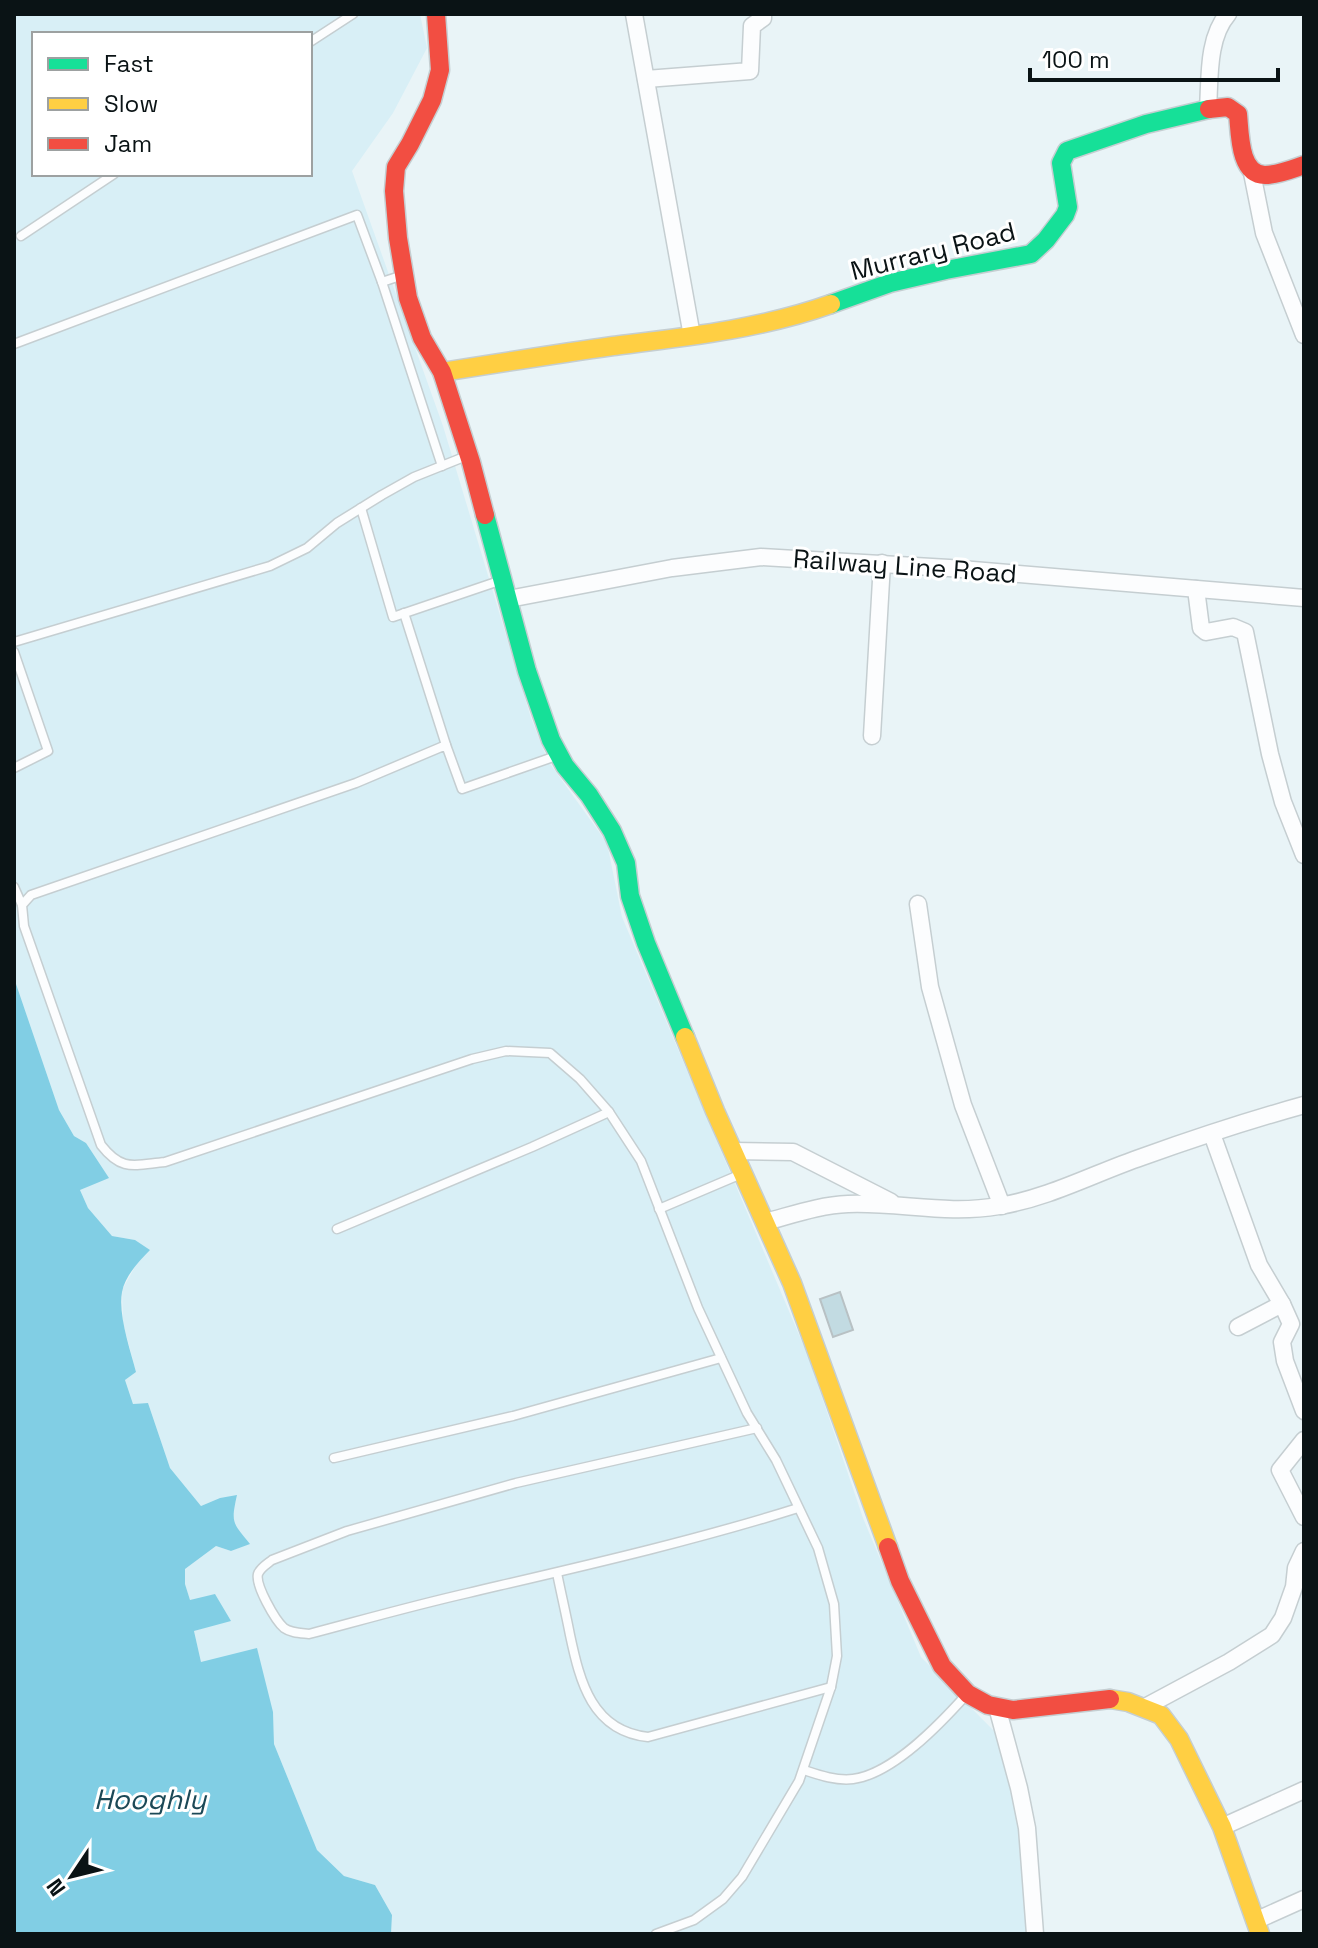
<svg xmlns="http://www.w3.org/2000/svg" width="1318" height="1948" viewBox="0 0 1318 1948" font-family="'Space Grotesk',sans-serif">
<rect width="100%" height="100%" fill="#e9f4f7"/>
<path fill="#d8eff6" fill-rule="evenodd" d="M14 14H420L427 48 393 113 352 171 443 426 531 718 548 761 607 843 622 917 808 1356 863 1518 921 1657 995 1732 1019 1813 1030 1900 1025 1934H391L392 1915 375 1885 344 1876 317 1850 274 1744 273 1712 201 1662 194 1631 230 1620 190 1600 185 1584V1569L216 1546 231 1551 249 1544 234 1525 232 1517 237 1496 220 1498 201 1506 170 1468 148 1403 133 1404 125 1380 136 1372 123 1323 122 1290 136 1265 135 1240 112 1236 88 1208 80 1190 108 1177 86 1143 74 1136 59 1110 14 978ZM34 34H310V174H34Z"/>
<path fill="#81cee4" d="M14 978 59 1110 74 1136 86 1143 109 1178 80 1190 88 1208 112 1236 135 1240 150 1250C139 1261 125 1276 122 1292 118 1315 130 1349 136 1372L125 1380 133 1404 148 1403 170 1468 201 1506 220 1498 237 1495C231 1523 232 1522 250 1544L231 1551 216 1546 185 1569V1584L190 1600 215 1594 231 1621 194 1631 201 1662 257 1648 273 1712 274 1744 317 1850 344 1876 375 1885 392 1915 391 1934H14Z"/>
<path fill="#c2dbe2" stroke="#b8c1c4" stroke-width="2" d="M840 1292 853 1330 833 1337 820 1299Z"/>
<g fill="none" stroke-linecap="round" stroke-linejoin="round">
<defs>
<g id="lane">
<path d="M310 42 353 14"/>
<path d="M21 236 114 174"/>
<path d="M403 275 382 282 442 466"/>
<path d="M14 344 357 215 382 282"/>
<path d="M361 508 393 617 499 581"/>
<path d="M404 613 446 745"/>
<path d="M14 642 270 566 307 548 337 523 382 495 414 477 464 457"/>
<path d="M14 652 48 751 14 768"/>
<path d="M556 756 462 789 446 745 356 783 31 895 22 905 24 926 101 1145C122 1172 134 1165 165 1162L472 1059 506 1051 550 1053 580 1079 609 1112 641 1161 698 1308 747 1413 776 1460 818 1548 834 1604 837 1656 831 1687 799 1781 742 1877 723 1899 694 1920 656 1934"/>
<path d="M14 887 22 905"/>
<path d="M659 1209 739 1175"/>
<path d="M337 1229 532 1147 609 1112"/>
<path d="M757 1428 516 1483 347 1531 272 1560C267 1564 260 1568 258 1574 255 1585 275 1620 284 1628 291 1633 300 1633 309 1634 362 1620 415 1605 468 1593 579 1567 690 1542 798 1508"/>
<path d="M334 1458 513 1416 721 1358"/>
<path d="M557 1573C561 1593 566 1614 570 1635 580 1682 592 1731 648 1737L831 1687"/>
<path d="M804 1770C819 1775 836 1781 853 1779 893 1774 941 1723 967 1694"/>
</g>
<g id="street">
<path d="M634 14 692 336"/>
<path d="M646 79 750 71 752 26 763 18V14"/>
<path d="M1208 109C1210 79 1207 38 1228 14"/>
<path d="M1252 173 1264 233 1304 335"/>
<path d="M1196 589 1201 628 1206 632 1233 627 1245 632 1270 754 1283 802 1304 855"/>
<path d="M509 599 672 568 761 557 949 568 1304 598"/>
<path d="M872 736 882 563"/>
<path d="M918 904 930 987 963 1105 1002 1206"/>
<path d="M1212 1134 1259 1265 1282 1304"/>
<path d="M733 1151 793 1152 891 1202"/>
<path d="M765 1222C792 1215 820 1205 848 1204 900 1202 946 1215 999 1206 1049 1198 1095 1173 1142 1157 1195 1138 1250 1120 1304 1105"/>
<path d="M1238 1327 1282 1304 1291 1324 1282 1342 1285 1361 1304 1411"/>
<path d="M1304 1440 1280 1470 1304 1517"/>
<path d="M997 1707 1019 1788 1027 1828 1035 1934"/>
<path d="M1145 1707 1229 1662 1272 1635 1283 1618 1294 1587 1296 1568 1304 1551"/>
<path d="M1222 1827 1304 1790"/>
<path d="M1255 1921 1304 1899"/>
</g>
<g id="fast">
<path d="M831 304 890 283 946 270 1031 254 1046 240 1065 215 1068 207 1061 163 1067 151 1146 124 1209 109"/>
<path d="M485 515 527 671 551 740 565 766 589 795 612 831 626 863 630 896 646 943 685 1037"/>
</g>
<g id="slow">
<path d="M442 372C499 363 556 354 613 346 686 337 761 329 831 304"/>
<path d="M685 1037 715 1111 792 1283 888 1547"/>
<path d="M1110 1699 1128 1702 1161 1715 1179 1739 1222 1827 1260 1934"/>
</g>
<g id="jam">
<path d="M436 14 440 70 432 100 410 144 396 167 394 191 398 238 408 298 422 338 442 372 471 462 485 515"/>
<path d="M1209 109 1228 107 1238 114C1240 133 1239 175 1265 175 1278 175 1292 169 1304 165"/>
<path d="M888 1547 900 1581 942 1666 968 1694 988 1705 1013 1710 1110 1699"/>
</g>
</defs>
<use href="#lane" stroke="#c5ced1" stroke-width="11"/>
<use href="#street" stroke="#c5ced1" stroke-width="19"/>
<use href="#fast" stroke="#c5ced1" stroke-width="21"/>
<use href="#slow" stroke="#c5ced1" stroke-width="21"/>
<use href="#jam" stroke="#c5ced1" stroke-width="21"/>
<use href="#lane" stroke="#fcfdfe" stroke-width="8"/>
<use href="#street" stroke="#fcfdfe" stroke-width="16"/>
<use href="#fast" stroke="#16e098" stroke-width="18"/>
<use href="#slow" stroke="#ffcf43" stroke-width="18"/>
<use href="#jam" stroke="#f24e42" stroke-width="18"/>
</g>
<g text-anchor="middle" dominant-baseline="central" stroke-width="6" stroke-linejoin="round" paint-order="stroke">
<g font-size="26" fill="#0a1315" stroke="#fff">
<text transform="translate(933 251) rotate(-14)">Murrary Road</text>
<text transform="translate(905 566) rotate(4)">Railway Line Road</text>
</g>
<g font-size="28" font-style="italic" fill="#1c4957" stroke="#fff">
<text x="150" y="1799">Hooghly</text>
</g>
</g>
<rect width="1318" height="1948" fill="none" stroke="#0a1315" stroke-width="32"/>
<rect x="32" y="32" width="280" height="144" fill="#ffffff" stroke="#9da1a1" stroke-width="2"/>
<rect x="48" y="58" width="40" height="12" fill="#16e098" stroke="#9da1a1" stroke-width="2"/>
<text x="104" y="72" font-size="24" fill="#0a1315">Fast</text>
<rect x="48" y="98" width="40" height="12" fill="#ffcf43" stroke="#9da1a1" stroke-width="2"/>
<text x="104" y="112" font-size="24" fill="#0a1315">Slow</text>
<rect x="48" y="138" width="40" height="12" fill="#f24e42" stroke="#9da1a1" stroke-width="2"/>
<text x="104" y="152" font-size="24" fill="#0a1315">Jam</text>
<g transform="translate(72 1876) rotate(235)" stroke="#ffffff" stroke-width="6" paint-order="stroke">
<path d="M0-6L14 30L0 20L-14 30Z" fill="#0a1315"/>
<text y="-12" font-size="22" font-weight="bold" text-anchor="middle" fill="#0a1315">N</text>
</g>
<path d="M1030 68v12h248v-12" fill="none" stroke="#0a1315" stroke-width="4"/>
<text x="1042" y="68" font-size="24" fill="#0a1315" stroke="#ffffff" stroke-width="6" paint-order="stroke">100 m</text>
</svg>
